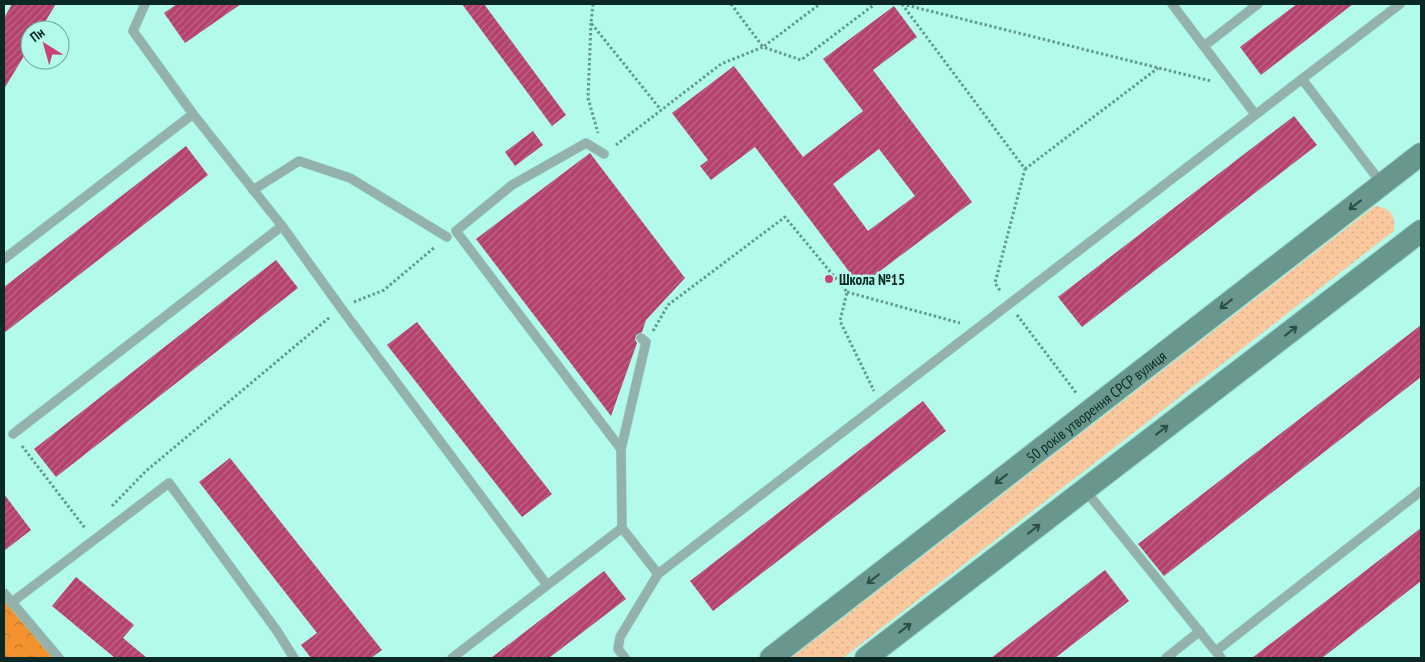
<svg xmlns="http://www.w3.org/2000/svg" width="1425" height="662" viewBox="0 0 1425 662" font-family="'PT Sans Narrow',sans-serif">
<defs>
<pattern id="green-dots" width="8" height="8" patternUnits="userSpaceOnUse" patternTransform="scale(1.25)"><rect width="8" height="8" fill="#fac89e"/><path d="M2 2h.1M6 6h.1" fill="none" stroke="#d5ac88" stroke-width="1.8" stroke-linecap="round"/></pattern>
<pattern id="forest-crowns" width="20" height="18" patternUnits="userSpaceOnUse" patternTransform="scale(1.25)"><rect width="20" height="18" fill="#f29330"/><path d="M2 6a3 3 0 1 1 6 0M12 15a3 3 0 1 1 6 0" fill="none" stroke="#c27829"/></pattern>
<pattern id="building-hatch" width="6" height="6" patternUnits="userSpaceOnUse" patternTransform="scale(1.25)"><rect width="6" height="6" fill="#b6406b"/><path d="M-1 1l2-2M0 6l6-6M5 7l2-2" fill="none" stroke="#b66c88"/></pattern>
</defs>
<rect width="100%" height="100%" fill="#b2faec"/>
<path fill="url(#green-dots)" d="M1375 206C1390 208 1396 215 1394 231L843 658H791Z"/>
<path fill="url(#forest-crowns)" d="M4 593 55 658H4Z"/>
<g fill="url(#building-hatch)" fill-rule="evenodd">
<path d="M12 4H56L40 30H30V46L4 89V18Z"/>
<path d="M177 4H241L185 43 164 13Z"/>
<path d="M462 4H484L566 115 552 126Z"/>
<path d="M1297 4H1353L1261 75 1240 47Z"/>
<path d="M894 6 917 37 873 70 972 202 860 286 755 147 711 180 700 166 708 160 672 113 734 66 803 157 863 111 823 59ZM879 149 915 196 868 231 833 184Z"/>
<path d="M1294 116 1317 145 1082 327 1058 297Z"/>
<path d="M533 131 543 145 515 166 505 152Z"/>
<path d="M186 146 208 175 4 333V287Z"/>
<path d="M590 153 685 278 646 320 642 332 636 335 635 340 637 343 611 416 476 239Z"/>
<path d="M276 260 298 288 56 477 34 449Z"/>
<path d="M417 322 552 494 522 517 387 345Z"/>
<path d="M1421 325V377L1164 576 1138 544Z"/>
<path d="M923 401 946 431 713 611 690 581Z"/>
<path d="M230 458 382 650 371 658H311L301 645 317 633 199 482Z"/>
<path d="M4 494 31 530 4 551Z"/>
<path d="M1421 528V581L1322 658H1252Z"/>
<path d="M1105 570 1129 601 1055 658H991Z"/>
<path d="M604 571 626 599 549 658H491Z"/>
<path d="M76 577 134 625 123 638 147 658H115L52 606Z"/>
</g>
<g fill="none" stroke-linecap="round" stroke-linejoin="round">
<defs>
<g id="lane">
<path d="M145 4 133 31 193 114"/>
<path d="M1172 4 1255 114"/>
<path d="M1204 46 1258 4"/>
<path d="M604 154 586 143 512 185 456 231 621 449 622 528"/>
<path d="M1382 184 1302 79 1400 4"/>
<path d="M253 190 299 161 350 178 447 237"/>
<path d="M282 226 341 308 547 585"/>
<path d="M4 259 193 114 282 226 13 434"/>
<path d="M621 449 646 342 641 338"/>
<path d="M1085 490 1221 658"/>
<path d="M4 593 59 658"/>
<path d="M11 603 169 483 277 631 294 658"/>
<path d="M1216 651 1421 491"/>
<path d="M452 658 622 528 658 574 1302 79"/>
<path d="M625 658 618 649 620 637 658 574"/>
<path d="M1166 658 1200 631"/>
</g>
<g id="secondary">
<path id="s1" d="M771 658 1421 154"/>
<path d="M866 658 1421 231"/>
</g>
</defs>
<use href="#lane" stroke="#94d4c8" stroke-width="10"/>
<use href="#secondary" stroke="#94d4c8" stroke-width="24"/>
<g stroke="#64998f" stroke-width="3" stroke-dasharray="2.5 2.5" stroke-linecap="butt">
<path d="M593 4 591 23 661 110"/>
<path d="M731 4 763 47 820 4"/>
<path d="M902 4 1025 169 995 283 1001 292"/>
<path d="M902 4 1211 81"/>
<path d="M591 23 588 98 598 133"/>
<path d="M616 145 721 64 763 47 801 60 875 4"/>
<path d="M1025 169 1158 68"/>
<path d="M847 292 960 323"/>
<path d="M354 302 384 290 435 247"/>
<path d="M1017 315 1077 394"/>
<path d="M653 331 668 305 785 217 847 292 840 321 874 391"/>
<path d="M22 446 85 528"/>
<path d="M112 506 146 471 330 317"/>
</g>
<use href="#lane" stroke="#94b1ab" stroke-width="9"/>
<use href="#secondary" stroke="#69968d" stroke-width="22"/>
</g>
<defs><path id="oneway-shaft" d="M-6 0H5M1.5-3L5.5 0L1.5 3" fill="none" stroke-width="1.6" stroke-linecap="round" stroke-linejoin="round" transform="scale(1.25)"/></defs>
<g stroke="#2b4e49">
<use href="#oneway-shaft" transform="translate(1355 205) rotate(142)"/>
<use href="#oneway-shaft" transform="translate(1226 304) rotate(142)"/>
<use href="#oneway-shaft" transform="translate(1291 331) rotate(-38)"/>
<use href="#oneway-shaft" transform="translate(1162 430) rotate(-38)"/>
<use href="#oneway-shaft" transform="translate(1001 479) rotate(142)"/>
<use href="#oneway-shaft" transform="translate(1034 529) rotate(-38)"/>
<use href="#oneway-shaft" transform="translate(873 579) rotate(142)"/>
<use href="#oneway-shaft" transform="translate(905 628) rotate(-38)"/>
</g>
<circle fill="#cc4175" stroke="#b2faec" stroke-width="2" cx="829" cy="279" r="5"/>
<g text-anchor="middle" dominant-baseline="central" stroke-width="5" stroke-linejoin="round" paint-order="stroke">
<g font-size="15" font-weight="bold" fill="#0a2824" stroke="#b2faec" text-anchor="start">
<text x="839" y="279">Школа №15</text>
</g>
<g font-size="15" fill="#0a2824" stroke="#b2faec">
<text stroke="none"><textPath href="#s1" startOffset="411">50 років утворення СРСР вулиця</textPath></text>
</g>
</g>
<rect width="1425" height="662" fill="none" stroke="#0a2824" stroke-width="10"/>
<g transform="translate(45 45) rotate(323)"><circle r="24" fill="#b2faec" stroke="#6fa69c"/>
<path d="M0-4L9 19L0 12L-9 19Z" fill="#cc4175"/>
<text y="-8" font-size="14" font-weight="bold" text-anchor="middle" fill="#0a2824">Пн</text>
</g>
</svg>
